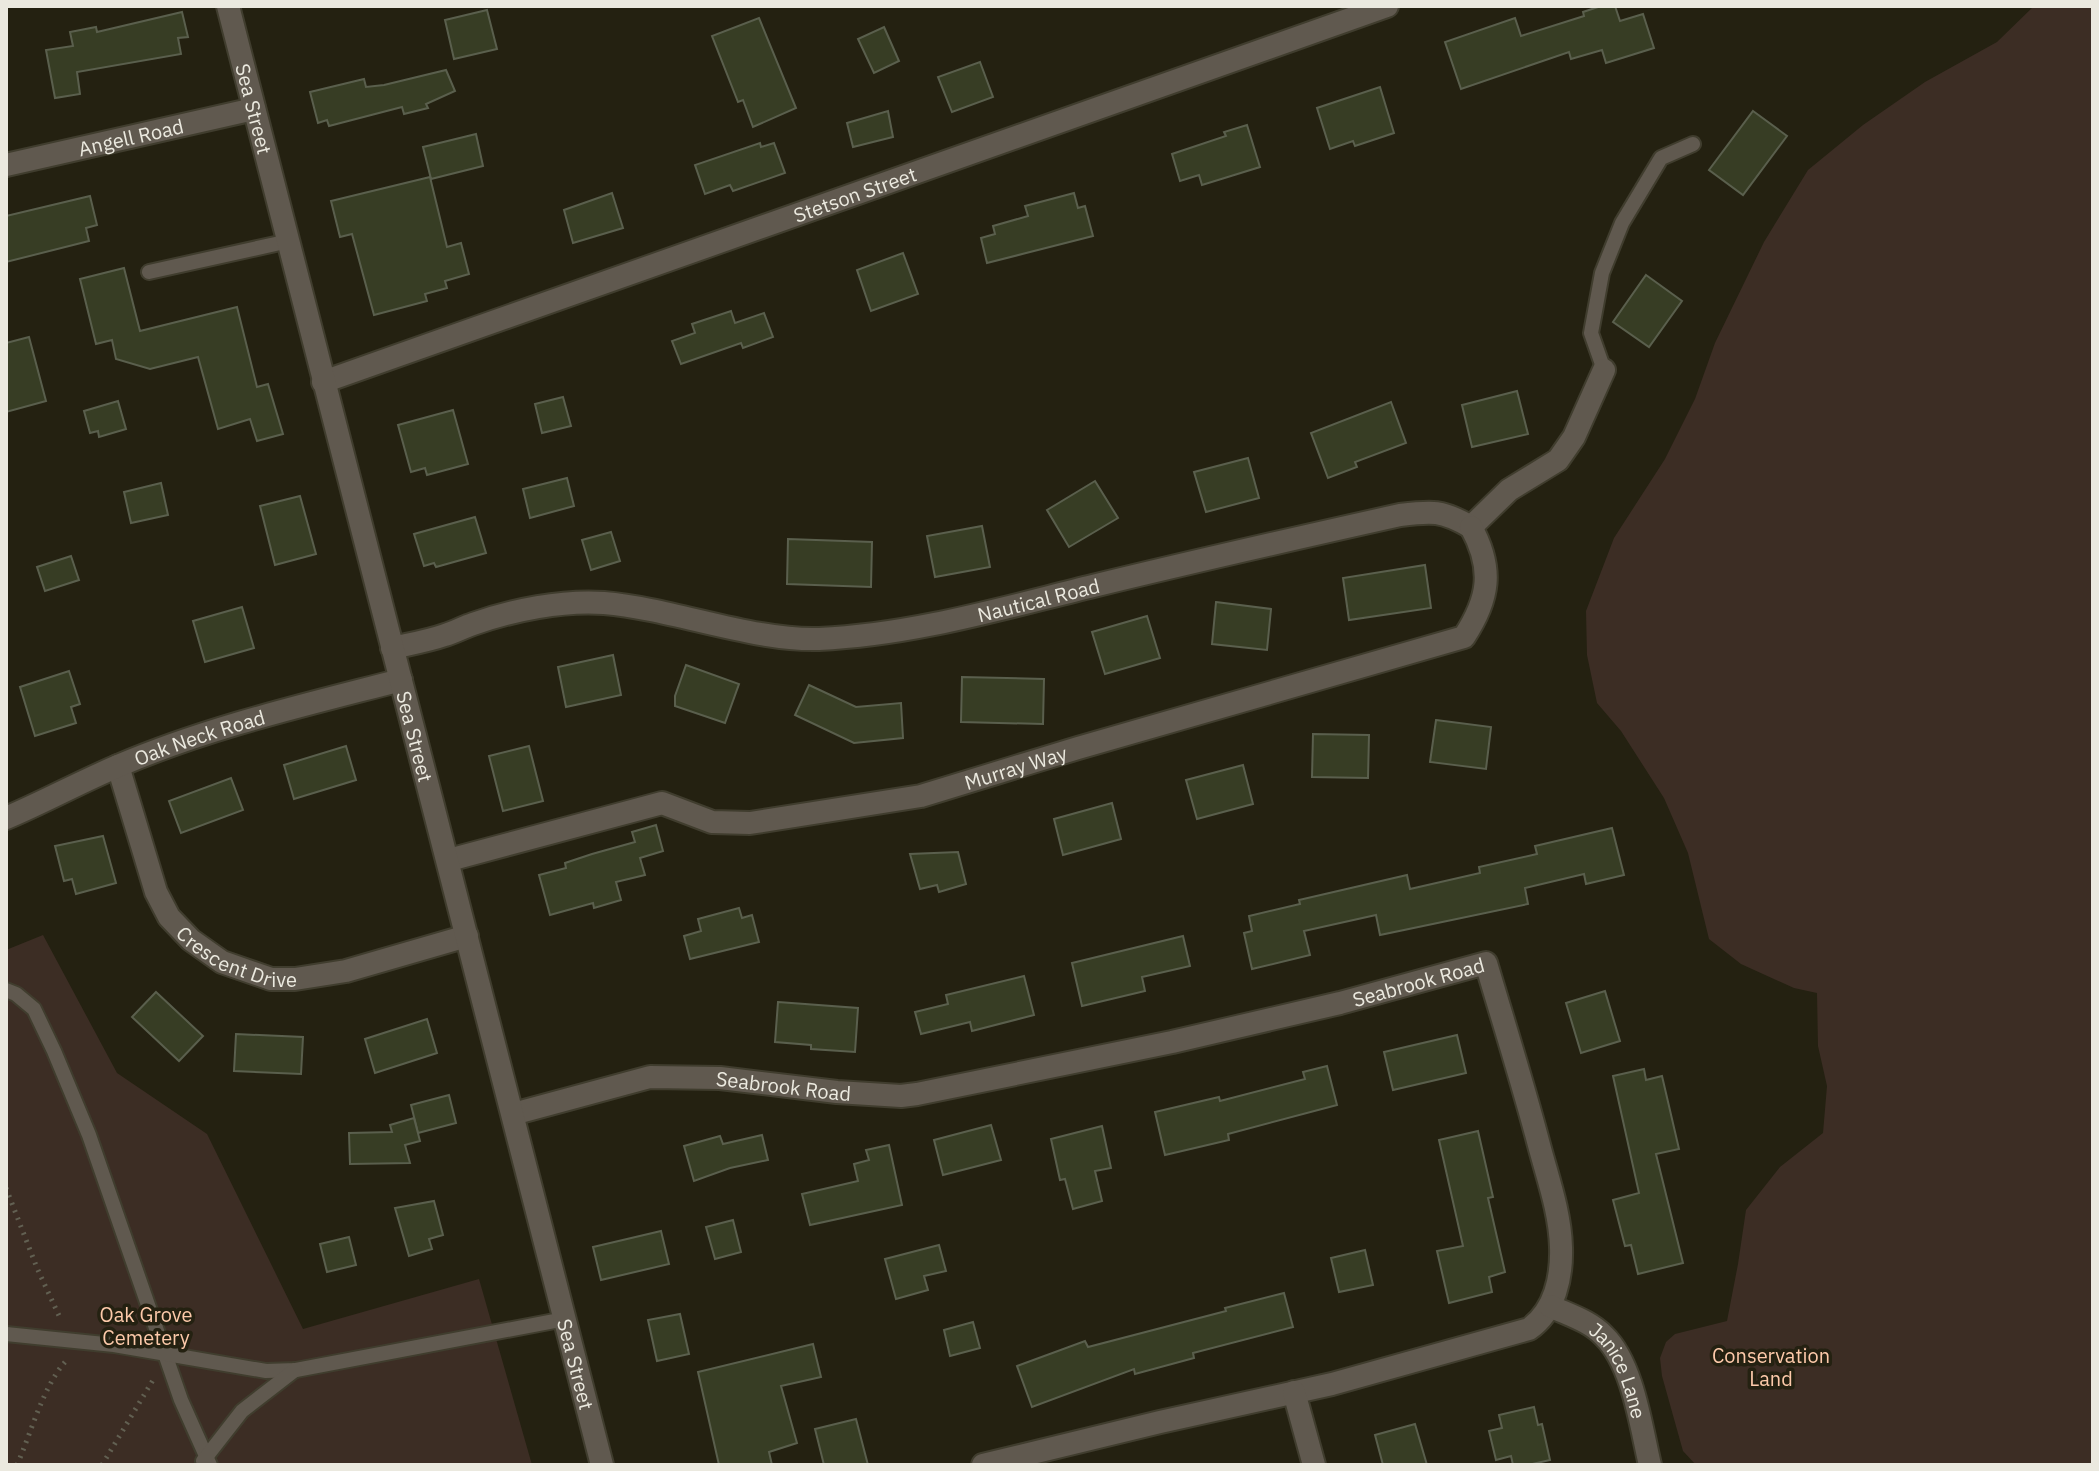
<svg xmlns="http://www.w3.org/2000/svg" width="2099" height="1471" viewBox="0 0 2099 1471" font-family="'IBM Plex Sans',sans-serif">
<rect width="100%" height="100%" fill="#242111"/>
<g fill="#3c2d24">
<path d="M2034 6H2093V1465H1696L1683 1451 1662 1376 1660 1358 1666 1342 1675 1334 1727 1321 1738 1264 1746 1210 1780 1167 1823 1133 1827 1086 1818 1046 1817 993 1794 988 1741 964 1709 939 1688 853 1664 798 1621 731 1597 703 1587 655 1586 611 1614 538 1665 459 1695 399 1715 343 1764 242 1808 170 1863 125 1925 82 1997 42Z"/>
<path d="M43 935 117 1073 207 1134 303 1329 479 1279 532 1465H6V950Z"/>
</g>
<g fill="#373d24" stroke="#5a5f4d" stroke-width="2">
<path d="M1601 6H1615L1620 21 1643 14 1654 48 1606 63 1602 50 1571 59 1569 52 1461 89 1445 42 1515 18 1521 36 1584 16 1583 12Z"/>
<path d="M487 10 497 49 454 59 445 20Z"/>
<path d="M182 12 188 37 178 38 181 54 77 72 80 94 55 98 46 50 73 46 70 32 96 27 97 32Z"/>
<path d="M759 18 796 108 753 127 743 100 738 102 712 36Z"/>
<path d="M884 27 899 61 874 73 858 39Z"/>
<path d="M980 62 993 97 952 112 938 77Z"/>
<path d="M446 70 455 91 426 104 428 108 404 114 402 107 329 126 327 120 318 123 310 92 364 79 366 87 384 85Z"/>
<path d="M1380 87 1394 133 1355 146 1353 141 1330 149 1317 108Z"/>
<path d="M888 111 893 137 853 147 847 123Z"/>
<path d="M1753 111 1787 136 1743 195 1709 170Z"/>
<path d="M1247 125 1260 167 1202 185 1199 175 1180 181 1172 154 1226 136 1224 132Z"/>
<path d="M476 134 483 166 431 179 423 147Z"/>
<path d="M760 143 761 147 774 143 785 173 733 191 730 185 705 194 695 165Z"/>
<path d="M430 177 447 247 461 243 469 274 445 281 447 288 425 294 427 301 374 315 352 234 340 237 331 201Z"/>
<path d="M612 193 623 228 573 243 564 210Z"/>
<path d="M1074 193 1078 208 1085 206 1093 236 987 263 981 238 995 234 993 226 1028 216 1025 206Z"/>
<path d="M90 196 97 225 86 228 89 241 6 262V216Z"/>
<path d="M903 253 918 294 871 311 857 270Z"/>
<path d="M124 268 140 331 237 307 257 387 268 384 283 434 257 441 250 419 218 429 198 357 150 369 116 359 112 340 96 344 80 279Z"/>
<path d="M1646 275 1682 301 1649 347 1613 322Z"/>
<path d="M731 311 735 323 764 313 773 337 743 348 741 343 681 364 672 341 695 333 692 324Z"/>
<path d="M29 337 46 401 6 412V343Z"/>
<path d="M1517 391 1528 434 1472 447 1462 405Z"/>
<path d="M563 397 571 426 542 433 535 404Z"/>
<path d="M118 401 126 429 99 437 98 431 90 433 84 411Z"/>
<path d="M1391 402 1406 443 1355 462 1357 467 1328 478 1311 433Z"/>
<path d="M453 410 468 464 427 475 425 468 411 472 398 425Z"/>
<path d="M1248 458 1259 498 1206 512 1194 472Z"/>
<path d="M567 478 574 506 530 518 523 489Z"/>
<path d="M1095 481 1118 518 1069 547 1047 510Z"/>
<path d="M161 483 168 515 131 523 124 492Z"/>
<path d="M300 496 316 554 275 565 260 506Z"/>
<path d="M475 517 486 553 436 567 434 563 424 566 414 534Z"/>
<path d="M982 526 990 567 935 577 927 536Z"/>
<path d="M611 532 620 561 591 570 582 540Z"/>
<path d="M788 539 872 542 871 587 787 584Z"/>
<path d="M71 556 79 580 45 591 37 567Z"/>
<path d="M1425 565 1431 608 1349 620 1343 578Z"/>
<path d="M1216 602 1271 609 1267 650 1212 644Z"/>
<path d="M242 607 254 648 205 662 193 621Z"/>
<path d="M1147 616 1160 658 1105 674 1092 632Z"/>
<path d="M613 655 621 695 566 707 558 667Z"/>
<path d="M686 665 739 684 725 723 675 706V696Z"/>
<path d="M69 671 80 704 71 707 76 723 35 736 20 687Z"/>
<path d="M962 677 1044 679 1043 724 961 722Z"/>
<path d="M809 685 856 707 901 703 903 738 854 743 795 715Z"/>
<path d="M1436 720 1491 727 1486 769 1430 762Z"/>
<path d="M1313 734 1369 735 1368 778 1312 777Z"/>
<path d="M346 746 356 780 294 799 284 765Z"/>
<path d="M529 746 543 801 503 811 489 756Z"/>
<path d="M1243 765 1253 804 1197 819 1186 780Z"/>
<path d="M231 778 243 810 181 833 169 801Z"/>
<path d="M1112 803 1121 839 1063 855 1054 819Z"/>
<path d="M656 825 663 851 640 858 645 875 616 882 621 900 594 908 593 903 550 915 539 875 566 868 565 863 592 854 635 842 632 832Z"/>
<path d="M1612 828 1624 875 1586 884 1584 874 1525 888 1528 904 1380 935 1376 915 1304 931 1310 955 1252 969 1244 933 1252 931 1249 916 1300 904 1299 900 1407 875 1410 889 1480 873 1479 867 1537 854 1535 846Z"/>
<path d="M103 836 116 883 76 894 72 879 64 881 55 846Z"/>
<path d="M958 852 966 884 939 892 937 885 920 889 910 854Z"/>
<path d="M739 908 742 918 752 915 759 942 690 959 684 936 701 931 698 919Z"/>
<path d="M1183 936 1190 966 1142 977 1145 991 1082 1006 1072 963Z"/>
<path d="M1024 976 1034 1015 972 1031 970 1022 921 1034 915 1012 948 1004 946 995Z"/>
<path d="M1605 991 1620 1041 1581 1053 1566 1003Z"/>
<path d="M156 992 203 1036 179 1061 132 1017Z"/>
<path d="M778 1002 858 1008 855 1052 811 1049V1045L775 1042Z"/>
<path d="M427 1019 437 1053 375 1073 365 1039Z"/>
<path d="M236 1034 303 1037 301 1074 234 1071Z"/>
<path d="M1457 1035 1466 1073 1393 1090 1384 1052Z"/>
<path d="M1327 1066 1337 1105 1228 1134 1229 1140 1165 1155 1155 1112 1219 1097 1220 1101 1305 1079 1303 1072Z"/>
<path d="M1644 1069 1646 1080 1662 1076 1679 1149 1656 1154 1683 1263 1638 1274 1631 1245 1625 1246 1613 1200 1639 1193 1613 1076Z"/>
<path d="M449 1095 456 1123 418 1133 411 1105Z"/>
<path d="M414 1118 420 1141 405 1145 410 1163 350 1164 349 1133 392 1132 390 1125Z"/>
<path d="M991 1125 1001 1160 943 1175 934 1140Z"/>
<path d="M1102 1126 1111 1168 1095 1171 1102 1201 1073 1209 1065 1179 1060 1180 1051 1139Z"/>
<path d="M1478 1131 1493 1197 1488 1198 1505 1272 1489 1277 1492 1292 1449 1303 1437 1251 1463 1246 1439 1140Z"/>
<path d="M762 1135 768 1160 730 1168 694 1181 684 1146 720 1136 723 1144Z"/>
<path d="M889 1145 902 1205 810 1225 802 1194 858 1181 854 1164 869 1160 866 1150Z"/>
<path d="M434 1201 443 1235 429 1239 432 1249 409 1256 395 1208Z"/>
<path d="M733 1220 741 1252 715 1259 706 1227Z"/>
<path d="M661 1231 669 1264 601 1280 593 1247Z"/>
<path d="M349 1237 356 1265 327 1272 320 1244Z"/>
<path d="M939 1245 946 1271 924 1276 928 1290 896 1299 885 1259Z"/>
<path d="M1365 1250 1373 1285 1339 1292 1331 1258Z"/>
<path d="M1284 1293 1293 1327 1193 1353 1194 1358 1135 1374 1134 1369 1032 1407 1017 1366 1085 1341 1088 1347 1226 1311 1225 1308Z"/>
<path d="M680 1314 689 1354 657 1361 648 1320Z"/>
<path d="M973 1322 980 1348 950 1356 944 1330Z"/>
<path d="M813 1344 821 1377 781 1386 797 1443 769 1452 772 1465H719L698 1372Z"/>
<path d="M1534 1407 1538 1425 1542 1424 1550 1460 1528 1465H1513L1511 1456 1496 1460 1489 1431 1502 1428 1499 1415Z"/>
<path d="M856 1419 868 1465H824L815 1429Z"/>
<path d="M1415 1424 1427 1465H1383L1375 1435Z"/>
</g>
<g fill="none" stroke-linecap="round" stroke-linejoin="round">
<defs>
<g id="service">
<path d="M149 272 289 241"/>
<path d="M1604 370 1591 333 1602 273 1622 223 1661 158 1693 144"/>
<path d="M6 990 16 994 34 1009 54 1051 89 1135 181 1400 210 1465"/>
<path d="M6 1334 114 1345 266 1371 296 1370 565 1319"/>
<path d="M203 1461 242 1411 295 1370"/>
</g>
<g id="minor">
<path id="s1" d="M6 165 254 109"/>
<path id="s2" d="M323 382 1387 6"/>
<path d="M1471 527 1509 490 1558 460 1574 437 1604 370"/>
<path id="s3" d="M392 648C410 644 428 641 445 635 455 632 464 627 473 624 513 610 562 600 604 603 674 609 752 641 819 639 912 635 1003 608 1093 586 1195 561 1297 538 1400 515 1432 511 1442 510 1471 527"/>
<path id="s4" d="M118 766 156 892 169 917 191 940 222 962 271 979H295L346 971 467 936"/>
<path id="s5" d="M6 818C44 802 80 782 118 766 209 727 305 705 401 680"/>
<path id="s6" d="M449 860 662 803 712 822 750 823 921 796 1078 748 1464 637C1489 599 1494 569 1471 527"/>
<path id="s7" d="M513 1114 650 1077 720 1078 837 1092 901 1096 917 1094 1172 1042 1340 1003 1486 963C1504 1024 1523 1084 1539 1145 1548 1179 1560 1212 1561 1247 1562 1277 1555 1311 1529 1329L1332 1384 1160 1422 983 1465"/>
<path id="s8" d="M1550 1306C1569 1315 1590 1321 1604 1336 1633 1364 1641 1427 1650 1465"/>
<path d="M1294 1392 1314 1465"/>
</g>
<g id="tertiary">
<path id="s9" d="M228 6 602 1465"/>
</g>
</defs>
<use href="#service" stroke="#403d2e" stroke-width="18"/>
<use href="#minor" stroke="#403d2e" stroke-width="26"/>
<use href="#tertiary" stroke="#403d2e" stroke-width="26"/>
<g stroke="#626052" stroke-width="5" stroke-dasharray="2 6" stroke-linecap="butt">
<path d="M6 1188 37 1268 61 1320"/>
<path d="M17 1465C31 1433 43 1387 65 1362"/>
<path d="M102 1465 153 1380"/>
</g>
<use href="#service" stroke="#60594f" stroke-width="14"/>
<use href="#minor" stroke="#60594f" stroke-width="22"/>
<use href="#tertiary" stroke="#60594f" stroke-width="22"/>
</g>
<g text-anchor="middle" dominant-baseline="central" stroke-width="7" stroke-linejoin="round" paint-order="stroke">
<g font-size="20" fill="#ebe9df" stroke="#242111">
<text stroke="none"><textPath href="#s9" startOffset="106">Sea Street</textPath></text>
<text stroke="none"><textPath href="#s1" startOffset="128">Angell Road</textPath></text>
<text stroke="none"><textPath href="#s2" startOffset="564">Stetson Street</textPath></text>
<text stroke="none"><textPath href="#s3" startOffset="660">Nautical Road</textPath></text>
<text stroke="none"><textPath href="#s9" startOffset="754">Sea Street</textPath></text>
<text stroke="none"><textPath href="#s5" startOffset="210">Oak Neck Road</textPath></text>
<text stroke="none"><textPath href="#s6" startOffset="584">Murray Way</textPath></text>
<text stroke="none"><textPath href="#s4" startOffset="242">Crescent Drive</textPath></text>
<text stroke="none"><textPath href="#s7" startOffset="924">Seabrook Road</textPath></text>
<text stroke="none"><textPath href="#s7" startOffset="276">Seabrook Road</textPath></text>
<text stroke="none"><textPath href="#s9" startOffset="1402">Sea Street</textPath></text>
<text stroke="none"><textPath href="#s8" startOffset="100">Janice Lane</textPath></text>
</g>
<g font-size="20" fill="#fdcaaa" stroke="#242111">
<text x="146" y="1314">Oak Grove<tspan x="146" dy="23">Cemetery</tspan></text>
<text x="1771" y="1355">Conservation<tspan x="1771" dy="23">Land</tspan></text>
</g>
</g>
<rect width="2099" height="1471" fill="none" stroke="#ebe9df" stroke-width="16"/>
</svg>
